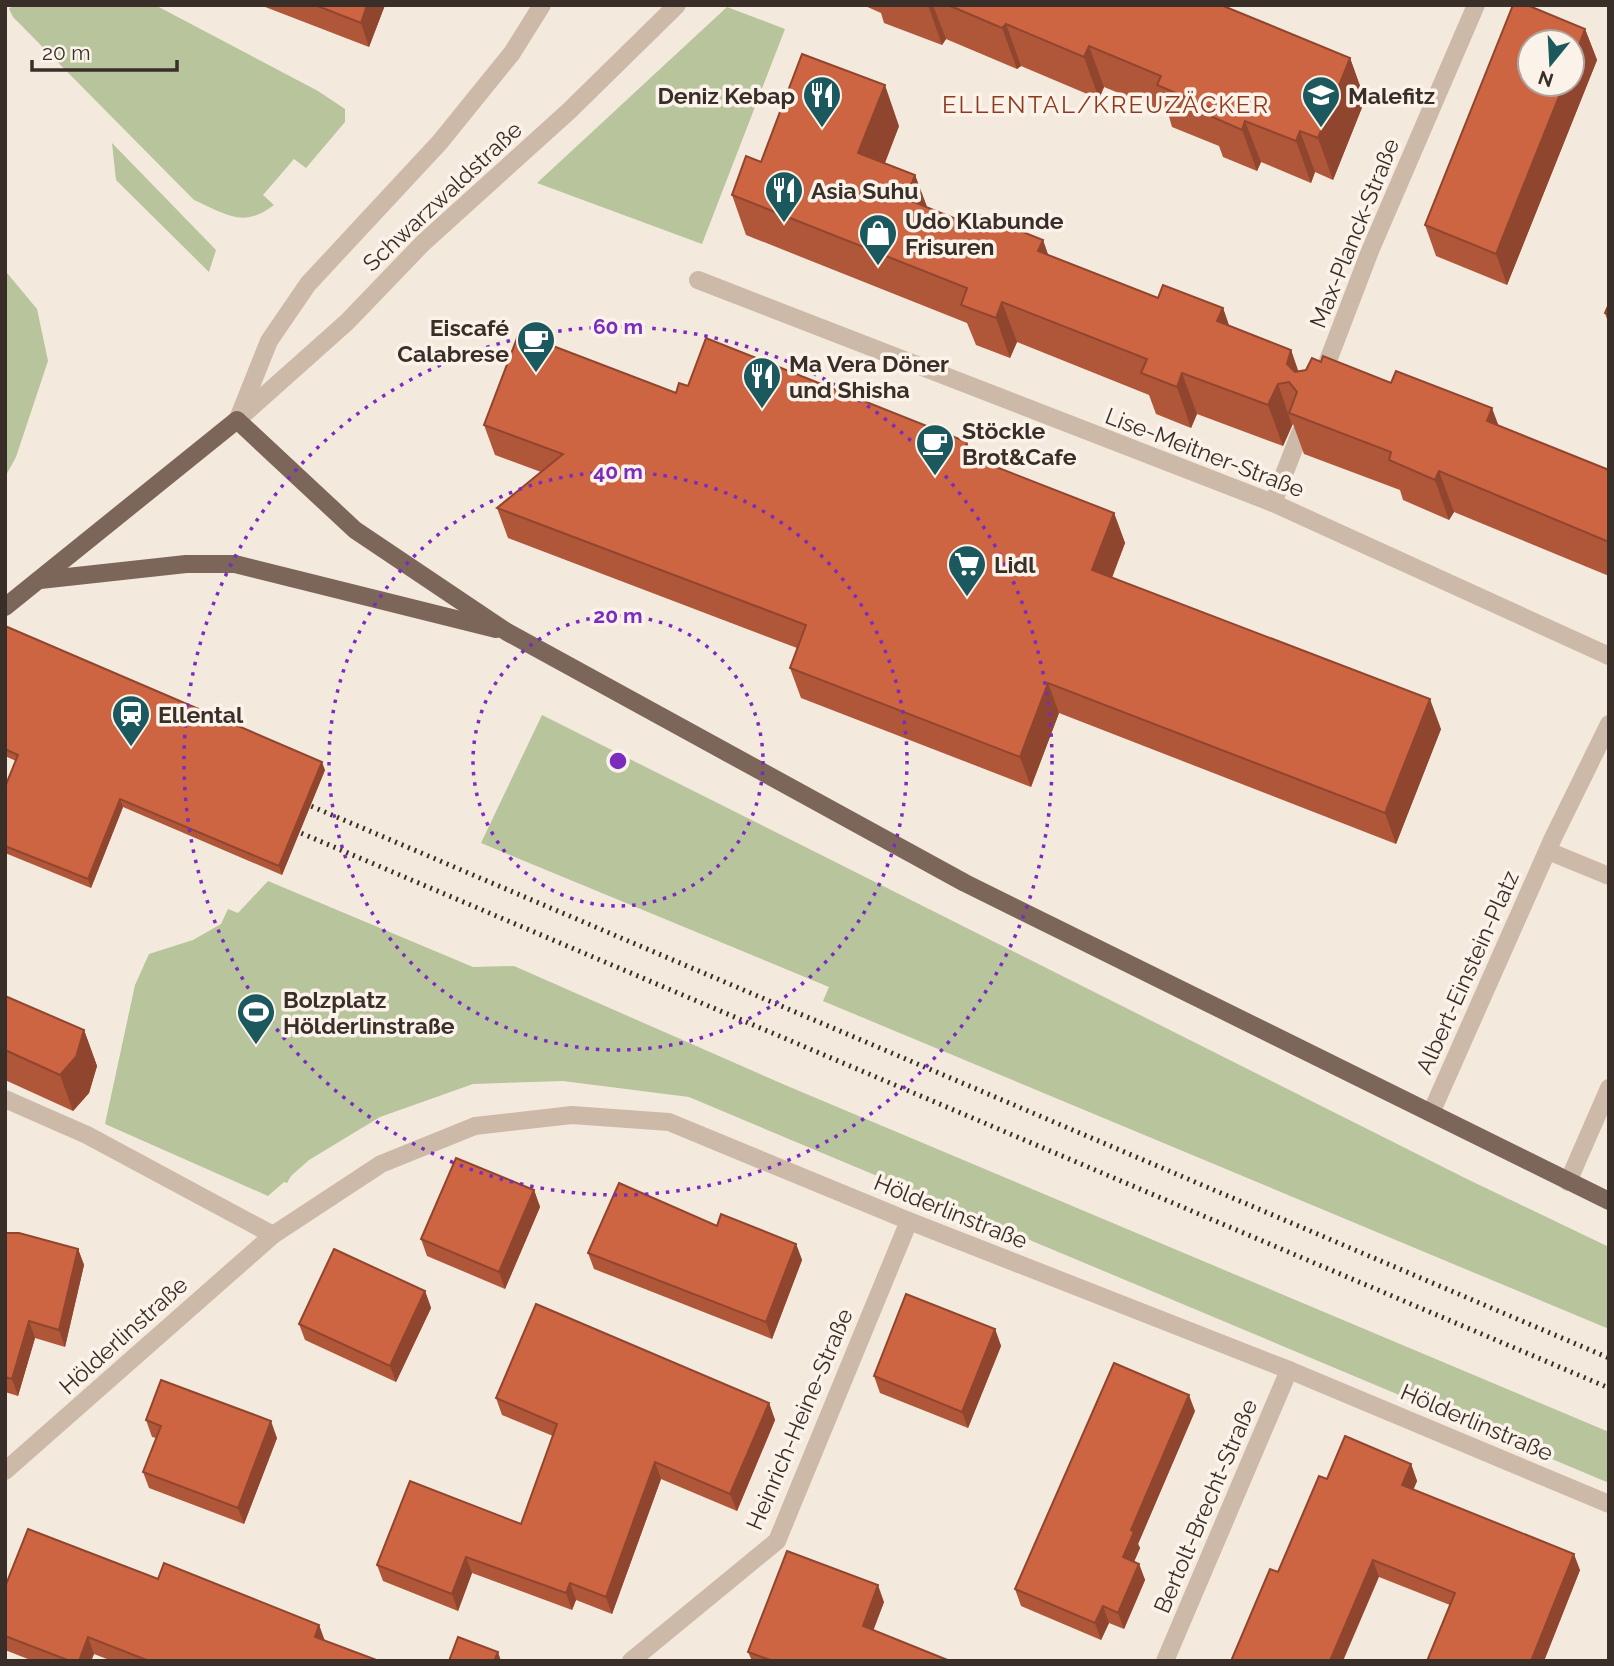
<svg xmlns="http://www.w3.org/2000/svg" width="1614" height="1666" viewBox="0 0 1614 1666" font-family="Raleway,sans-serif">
<rect width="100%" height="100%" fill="#f4e9dd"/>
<g fill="#b7c49c">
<path d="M13 5H155L318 91 345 109V122L306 168 294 159 263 195 274 205C243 229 226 214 194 200L13 17 9 9Z"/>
<path d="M727 7 785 29 702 244 537 183Z"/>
<path d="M112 143 216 250 209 272 116 180Z"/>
<path d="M7 273 37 309 48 361 16 457 5 477Z"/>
<path d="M542 715 1469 1180 1609 1247V1329L823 1001 829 987 481 843Z"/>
<path d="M268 881 473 967 514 966 785 1085 1609 1432V1483L689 1097 563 1081 473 1084 380 1117 309 1160 291 1176 287 1183 284 1182 268 1196 105 1124 135 985 149 954 193 940 221 924 228 909 238 913Z"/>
</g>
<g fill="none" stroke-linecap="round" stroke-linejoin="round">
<g stroke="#cdb9a8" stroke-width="18">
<path d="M698 280 1273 503 1609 656"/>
<path d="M1321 379 1370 251 1476 5"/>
<path d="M239 416 269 341 308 284 440 142 512 53 542 5"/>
<path d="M237 420 347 322 423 243 569 111 677 5"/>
<path d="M1273 503 1300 433"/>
<path d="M1548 851 1609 876"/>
<path d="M5 1099 87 1135 273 1235"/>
<path d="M1431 1113 1553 838 1609 724"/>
<path d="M1568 1182 1609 1088"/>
<path d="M5 1471 273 1235 381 1164 475 1126 572 1115 669 1122 909 1221 1289 1370 1609 1504"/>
<path d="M631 1661 777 1541 909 1221"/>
<path d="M1165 1661 1289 1370"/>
</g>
<g stroke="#7c6559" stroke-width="18">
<path d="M40 580 186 564H235L496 629"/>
<path d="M5 607 237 420 355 530 507 632 965 883 1609 1201"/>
</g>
<g stroke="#3a2e29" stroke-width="5" stroke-dasharray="2 5" stroke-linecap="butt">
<path d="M292 798 1609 1358"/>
<path d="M282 825 1609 1388"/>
</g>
</g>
<g fill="#b05639">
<path d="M260 5H385L369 47Z"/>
<path d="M863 5H1221L1350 58 1365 100 1333 180 1315 172 1311 183 1261 162 1257 171 1223 157 1219 146 1172 127 1168 113 1104 87 1099 99 1021 66 1017 69 946 39 942 45 884 23 881 13Z"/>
<path d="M1585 29 1597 60 1507 285 1436 256 1425 225Z"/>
<path d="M899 126 885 163 915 175 927 207 976 227 1043 240 1048 255 1158 298 1223 308 1229 326 1291 350 1298 372 1498 425 1609 470V576L1454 512 1449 520 1403 500 1400 490 1304 454 1293 424 1283 446 1197 414 1191 428 1156 414 1149 395 1017 342 1010 358 976 345 967 323 746 235 732 195 761 162Z"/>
<path d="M1609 304V325L1605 313Z"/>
<path d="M688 386 973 458 1114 513 1125 543 1112 578 1441 729 1396 844 1059 713 1031 787 801 698 790 668 797 648 508 538 497 508 541 472 495 455 484 425 676 393Z"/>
<path d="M5 626 325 770 282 875 123 807 91 888 5 853V787L16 761 5 756Z"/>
<path d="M5 996 84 1030 97 1066 89 1093 73 1111 5 1080Z"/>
<path d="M534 1190 540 1207 505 1289 427 1256 421 1239Z"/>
<path d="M717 1226 796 1244 802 1260 772 1339 594 1269 588 1253Z"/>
<path d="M5 1233 78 1249 84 1265 65 1347 35 1338 18 1396 5 1392Z"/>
<path d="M425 1291 431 1308 396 1382 305 1340 299 1324Z"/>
<path d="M995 1329 1001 1346 968 1428 880 1393 874 1376Z"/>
<path d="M496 1398 769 1403 775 1420 737 1511 661 1479 612 1614 576 1600 572 1610 472 1573 458 1611 383 1581 377 1565 521 1524 553 1436 502 1415Z"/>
<path d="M1195 1411 1138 1544 1140 1548 1134 1562 1139 1564 1145 1580 1124 1629 1109 1623 1101 1640 1021 1606 1015 1589Z"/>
<path d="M146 1420 277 1438 244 1524 149 1488 143 1472 156 1438 152 1437Z"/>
<path d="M1411 1464 1417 1481 1413 1490 1580 1570 1544 1661H1427L1450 1605 1379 1577 1278 1572 1327 1479Z"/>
<path d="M158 1579 319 1625 325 1641 379 1661H112L94 1654 91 1661H33L5 1650V1587Z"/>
<path d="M884 1602 873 1630 950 1661H752L748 1652Z"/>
</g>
<g fill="#90462e">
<path d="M367 5H385L369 47 361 23Z"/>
<path d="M928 5H933L946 39 942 45Z"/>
<path d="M1006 24 1021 66 1017 69 1002 28Z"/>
<path d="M1585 29 1597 60 1507 285 1496 254 1564 84H1572V63Z"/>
<path d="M1089 46 1104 87 1099 99 1084 57Z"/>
<path d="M1350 58 1365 100 1333 180 1318 138Z"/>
<path d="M885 85 899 126 873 193 858 153Z"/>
<path d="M1245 121 1261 162 1257 171 1242 130Z"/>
<path d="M1300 131 1315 172 1311 183 1296 141Z"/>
<path d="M915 175 930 215 906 199Z"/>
<path d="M1043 240 1057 280 1038 251Z"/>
<path d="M1002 302 1017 342 1010 358 996 318Z"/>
<path d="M1223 308 1237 348 1217 321Z"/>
<path d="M1291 350 1305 390 1287 364Z"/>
<path d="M1182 373 1197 414 1191 428 1177 387Z"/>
<path d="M1278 384 1292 425 1283 446 1268 405Z"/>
<path d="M1492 408 1507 448 1487 421Z"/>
<path d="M967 442 978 472 963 454Z"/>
<path d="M1439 471 1454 512 1449 520 1435 480Z"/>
<path d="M1114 513 1125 543 1103 600 1092 570Z"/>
<path d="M1048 683 1059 713 1031 787 1020 757Z"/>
<path d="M1430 699 1441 729 1396 844 1385 813Z"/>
<path d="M322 762 325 770 282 875 279 866Z"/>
<path d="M120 799 123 807 91 888 88 879Z"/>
<path d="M84 1030 97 1066 89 1093 73 1111 60 1075Z"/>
<path d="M534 1190 540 1207 505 1289 499 1272Z"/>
<path d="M796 1244 802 1260 772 1339 766 1322Z"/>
<path d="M78 1249 84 1265 65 1347 59 1330Z"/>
<path d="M425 1291 431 1308 396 1382 390 1366Z"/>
<path d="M29 1321 35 1338 18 1396 12 1379Z"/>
<path d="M995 1329 1001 1346 968 1428 962 1412Z"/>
<path d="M1189 1395 1195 1411 1138 1544 1140 1548 1129 1573 1123 1557 1131 1530Z"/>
<path d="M769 1403 775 1420 737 1511 730 1494Z"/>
<path d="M271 1421 277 1438 244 1524 238 1508Z"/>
<path d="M655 1462 661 1479 612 1614 606 1597Z"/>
<path d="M1411 1464 1417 1481 1408 1502 1402 1485Z"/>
<path d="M1574 1554 1580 1570 1544 1661H1531Z"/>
<path d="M466 1557 472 1573 458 1611 452 1594Z"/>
<path d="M1373 1560 1379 1577 1343 1661H1330Z"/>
<path d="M1139 1564 1145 1580 1124 1629 1118 1613Z"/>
<path d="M570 1583 576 1600 572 1610 566 1593Z"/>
<path d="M878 1585 884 1602 869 1642 863 1626Z"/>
<path d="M1103 1606 1109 1623 1101 1640 1095 1623Z"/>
<path d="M319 1625 325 1642 315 1637Z"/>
<path d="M88 1637 94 1654 91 1661H79Z"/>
<path d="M498 1652 501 1661H494Z"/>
</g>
<g fill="#cd6442" stroke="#90462e" stroke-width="2">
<path d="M315 5H367L361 23Z"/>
<path d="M948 5H1221L1350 58 1318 138 1300 131 1296 141 1245 121 1242 130 1208 115 1211 108 1157 85 1161 76 1089 46 1084 57 1006 24 1002 28Z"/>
<path d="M1513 5H1527L1585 29 1572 63V42H1530V84H1564L1496 254 1425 225Z"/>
<path d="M802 54 885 85 858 153 915 175 906 199 976 227 980 215 1043 240 1038 251 1158 298 1163 285 1223 308 1217 321 1291 350 1287 364 1295 372 1306 370 1312 358 1321 362 1323 356 1391 383 1396 371 1492 408 1487 421 1609 470V542L1439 471 1435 480 1389 460 1391 452 1289 413 1297 392 1289 382 1278 384 1268 405 1182 373 1177 387 1141 373 1147 359 1002 302 996 318 961 305 967 288 732 195 746 156 761 162Z"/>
<path d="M1609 304V315L1605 313Z"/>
<path d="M519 333 676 393 679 383 688 386 706 338 967 442 963 454 1114 513 1092 570 1430 699 1385 813 1048 683 1020 757 790 668 806 625 497 508 563 454 484 425Z"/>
<path d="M5 626 322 762 279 866 120 799 88 879 5 846V787L18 755 5 749Z"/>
<path d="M5 996 84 1030 76 1057 60 1075 5 1050Z"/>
<path d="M456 1158 534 1190 499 1272 421 1239Z"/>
<path d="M619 1183 717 1226 721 1214 796 1244 766 1322 588 1253Z"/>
<path d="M5 1233H19L78 1249 59 1330 29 1321 12 1379 5 1377Z"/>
<path d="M334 1249 425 1291 390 1366 299 1324Z"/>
<path d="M906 1294 995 1329 962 1412 874 1376Z"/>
<path d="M536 1304 769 1403 730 1494 655 1462 606 1597 570 1583 566 1593 466 1557 452 1594 377 1565 410 1481 521 1524 557 1424 496 1398Z"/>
<path d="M1114 1363 1189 1395 1131 1530 1134 1532 1123 1557 1139 1564 1118 1613 1103 1606 1095 1623 1015 1589Z"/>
<path d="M161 1380 271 1421 238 1508 143 1472 161 1426 146 1420Z"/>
<path d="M1345 1436 1411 1464 1402 1485 1574 1554 1531 1661H1427L1455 1593 1373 1560 1330 1661H1231L1270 1569 1278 1572 1319 1476 1327 1479Z"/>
<path d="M28 1529 158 1579 164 1563 319 1625 315 1637 379 1661H149L88 1637 79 1661H70L5 1636V1587Z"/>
<path d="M787 1551 878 1585 863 1626 950 1661H773L748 1652Z"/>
<path d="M458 1637 498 1652 494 1661H449Z"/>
</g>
<g fill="none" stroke="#7b2cbf" stroke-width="3.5" stroke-dasharray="3.5 7">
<circle cx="618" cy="761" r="145"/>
<circle cx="618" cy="761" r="289"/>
<circle cx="618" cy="761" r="434"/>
</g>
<defs>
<symbol id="restaurant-pin" viewBox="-11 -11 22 30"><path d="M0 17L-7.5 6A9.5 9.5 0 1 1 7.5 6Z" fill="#1b595e" stroke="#fbf3ea"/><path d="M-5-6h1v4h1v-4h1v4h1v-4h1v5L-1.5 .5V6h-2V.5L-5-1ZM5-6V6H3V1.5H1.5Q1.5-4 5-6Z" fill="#fff"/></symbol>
<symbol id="school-pin" viewBox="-11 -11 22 30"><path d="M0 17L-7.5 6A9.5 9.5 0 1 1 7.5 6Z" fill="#1b595e" stroke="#fbf3ea"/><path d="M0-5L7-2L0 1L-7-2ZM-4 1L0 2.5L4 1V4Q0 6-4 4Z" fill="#fff"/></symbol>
<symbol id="shop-pin" viewBox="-11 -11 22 30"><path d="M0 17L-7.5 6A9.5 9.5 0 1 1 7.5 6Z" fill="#1b595e" stroke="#fbf3ea"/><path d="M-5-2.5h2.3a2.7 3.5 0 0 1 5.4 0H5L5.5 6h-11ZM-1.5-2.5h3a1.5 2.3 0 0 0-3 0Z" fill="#fff"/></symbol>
<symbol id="cafe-pin" viewBox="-11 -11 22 30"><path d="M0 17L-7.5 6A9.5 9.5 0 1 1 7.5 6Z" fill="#1b595e" stroke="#fbf3ea"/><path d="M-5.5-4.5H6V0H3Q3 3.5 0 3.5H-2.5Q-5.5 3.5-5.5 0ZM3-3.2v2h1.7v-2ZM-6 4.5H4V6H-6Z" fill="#fff"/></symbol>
<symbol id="supermarket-pin" viewBox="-11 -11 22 30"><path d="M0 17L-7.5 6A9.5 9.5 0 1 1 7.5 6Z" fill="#1b595e" stroke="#fbf3ea"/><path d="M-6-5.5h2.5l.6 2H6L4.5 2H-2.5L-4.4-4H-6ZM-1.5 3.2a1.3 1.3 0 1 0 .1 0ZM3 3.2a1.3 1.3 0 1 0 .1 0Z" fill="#fff"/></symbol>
<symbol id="station-pin" viewBox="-11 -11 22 30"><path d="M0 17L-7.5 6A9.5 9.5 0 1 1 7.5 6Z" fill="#1b595e" stroke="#fbf3ea"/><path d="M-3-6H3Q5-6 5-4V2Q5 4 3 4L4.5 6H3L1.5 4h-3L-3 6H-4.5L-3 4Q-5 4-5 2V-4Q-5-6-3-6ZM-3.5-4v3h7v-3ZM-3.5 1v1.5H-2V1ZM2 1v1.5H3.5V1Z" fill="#fff"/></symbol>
<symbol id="stadium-pin" viewBox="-11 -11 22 30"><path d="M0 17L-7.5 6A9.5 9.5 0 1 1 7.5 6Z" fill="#1b595e" stroke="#fbf3ea"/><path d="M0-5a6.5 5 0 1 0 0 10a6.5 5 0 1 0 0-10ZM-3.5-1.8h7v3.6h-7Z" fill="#fff"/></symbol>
</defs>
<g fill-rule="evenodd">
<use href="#restaurant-pin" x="800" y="73" width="44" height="60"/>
<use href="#school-pin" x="1299" y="73" width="44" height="60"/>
<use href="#restaurant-pin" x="762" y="168" width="44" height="60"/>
<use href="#shop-pin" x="856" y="211" width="44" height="60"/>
<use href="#cafe-pin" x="514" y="318" width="44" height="60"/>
<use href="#restaurant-pin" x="740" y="354" width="44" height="60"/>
<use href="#cafe-pin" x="913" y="421" width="44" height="60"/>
<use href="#supermarket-pin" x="945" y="542" width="44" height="60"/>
<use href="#station-pin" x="109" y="692" width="44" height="60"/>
<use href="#stadium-pin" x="234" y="990" width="44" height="60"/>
</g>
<g text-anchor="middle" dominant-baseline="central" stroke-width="7" stroke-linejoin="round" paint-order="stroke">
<g font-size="23" font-weight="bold" fill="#3a2e29" stroke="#fbf3ea" text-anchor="start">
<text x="795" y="95" text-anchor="end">Deniz Kebap</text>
<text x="1348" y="95">Malefitz</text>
<text x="811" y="190">Asia Suhu</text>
<text x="905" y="220">Udo Klabunde<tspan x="905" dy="26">Frisuren</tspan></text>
<text x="509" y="327" text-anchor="end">Eiscafé<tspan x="509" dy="26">Calabrese</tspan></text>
<text x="789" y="363">Ma Vera Döner<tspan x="789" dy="26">und Shisha</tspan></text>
<text x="962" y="430">Stöckle<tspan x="962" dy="26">Brot&amp;Cafe</tspan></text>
<text x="994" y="564">Lidl</text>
<text x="158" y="714">Ellental</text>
<text x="283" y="999">Bolzplatz<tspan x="283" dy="26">Hölderlinstraße</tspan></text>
</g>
<g font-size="23" fill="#3a2e29" stroke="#fbf3ea">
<text transform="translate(442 196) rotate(-43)">Schwarzwaldstraße</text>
<text transform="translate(1354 233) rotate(-68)">Max-Planck-Straße</text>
<text transform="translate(1205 452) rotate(21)">Lise-Meitner-Straße</text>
<text transform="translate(1467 972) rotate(-66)">Albert-Einstein-Platz</text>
<text transform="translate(951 1211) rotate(22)">Hölderlinstraße</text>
<text transform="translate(123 1335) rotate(-42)">Hölderlinstraße</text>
<text transform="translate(799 1419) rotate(-67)">Heinrich-Heine-Straße</text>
<text transform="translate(1477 1422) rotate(23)">Hölderlinstraße</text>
<text transform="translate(1205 1506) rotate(-67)">Bertolt-Brecht-Straße</text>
</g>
<g font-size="24" letter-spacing="2" fill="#8e381c" stroke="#fbf3ea">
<text x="1106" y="104">ELLENTAL/KREUZÄCKER</text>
</g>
</g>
<circle cx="618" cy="761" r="10" fill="#7b2cbf" stroke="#fbf3ea" stroke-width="3.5"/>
<g font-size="21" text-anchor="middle" font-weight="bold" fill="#7b2cbf" stroke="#fbf3ea" stroke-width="7" stroke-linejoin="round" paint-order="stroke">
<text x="618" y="334">60 m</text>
<text x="618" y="479">40 m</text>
<text x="618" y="623">20 m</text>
</g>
<rect width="1614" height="1666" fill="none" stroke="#3a2e29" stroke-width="14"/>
<g transform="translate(1551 63) rotate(198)"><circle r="33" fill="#fbf3ea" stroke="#aea49d" stroke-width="2"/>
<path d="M0-5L12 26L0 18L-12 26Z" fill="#1b595e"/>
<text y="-10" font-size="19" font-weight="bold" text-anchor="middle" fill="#3a2e29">N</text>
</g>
<path d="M32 60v10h145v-10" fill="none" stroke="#3a2e29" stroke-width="3.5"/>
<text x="42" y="60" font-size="21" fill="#3a2e29" stroke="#fbf3ea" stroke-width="5" paint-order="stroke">20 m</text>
</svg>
